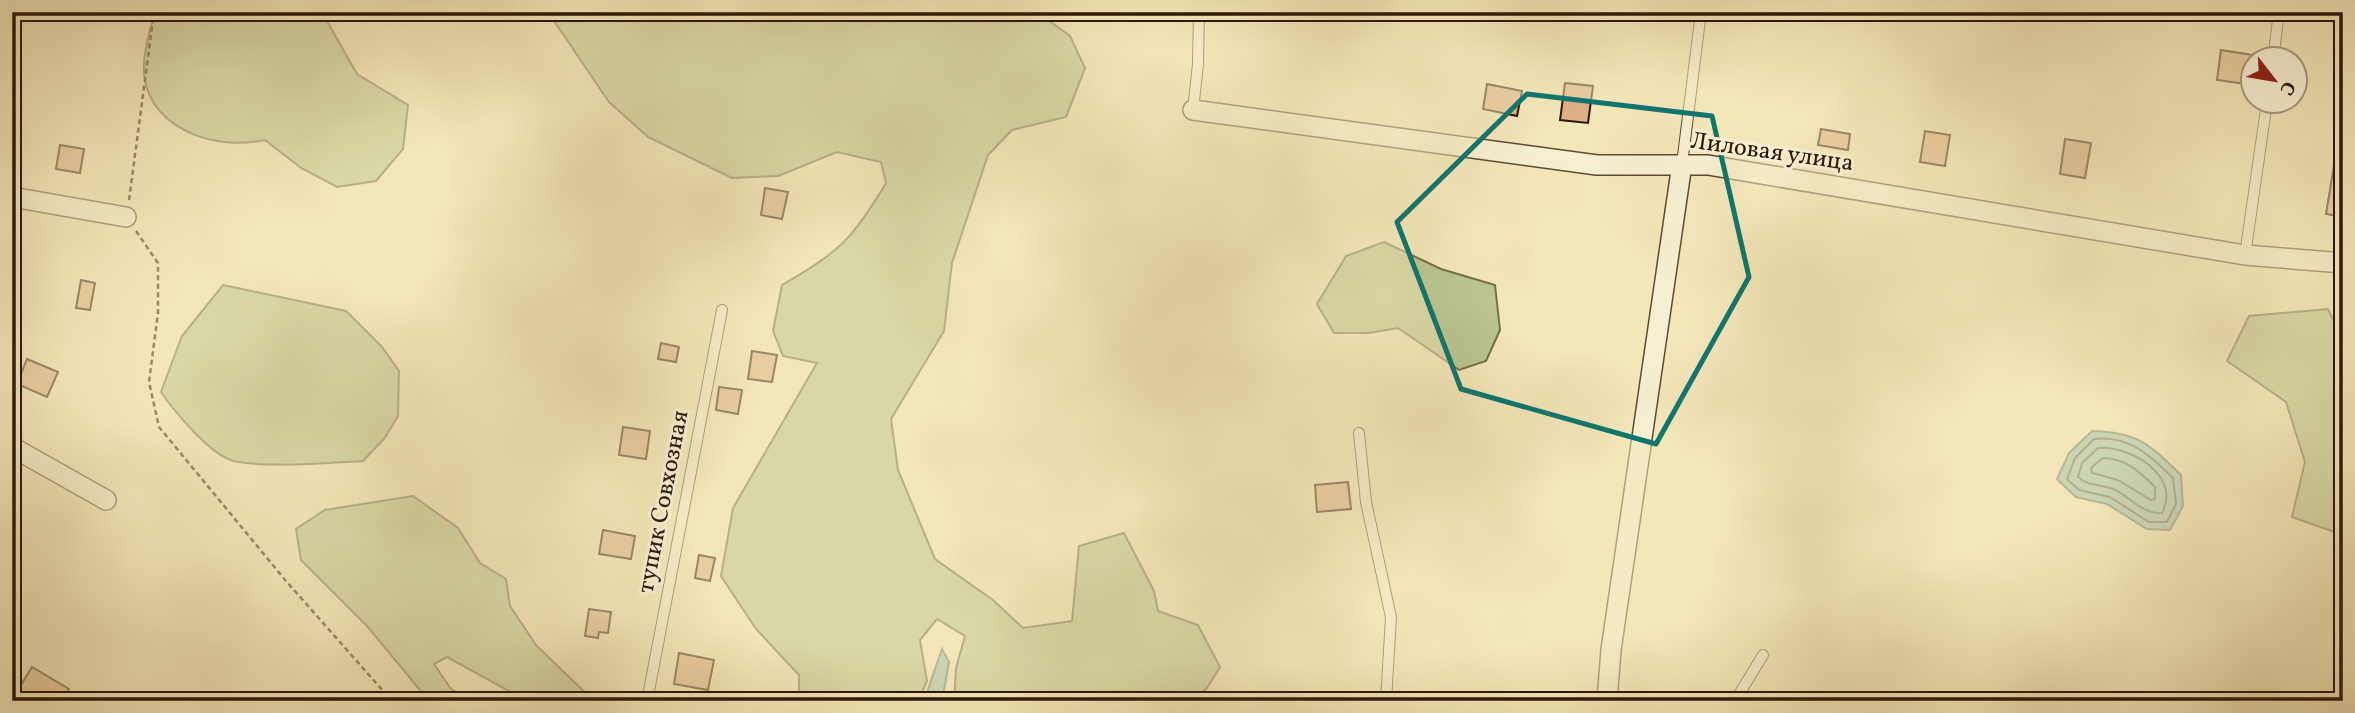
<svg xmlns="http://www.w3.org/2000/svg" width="2355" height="713" viewBox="0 0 2355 713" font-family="Vollkorn,serif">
<rect width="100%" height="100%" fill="#f3e6b8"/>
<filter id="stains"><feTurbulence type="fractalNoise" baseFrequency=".00286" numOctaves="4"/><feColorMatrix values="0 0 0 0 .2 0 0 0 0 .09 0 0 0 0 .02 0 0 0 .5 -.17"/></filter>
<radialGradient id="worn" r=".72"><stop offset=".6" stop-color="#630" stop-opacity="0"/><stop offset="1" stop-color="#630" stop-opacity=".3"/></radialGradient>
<g fill="#bac58f" stroke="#746e4b" stroke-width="2">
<path d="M157 12H313L327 21 357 74 408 105 403 149 376 181 337 187 301 168 265 140C205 153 130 120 146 48 149 37 150 21 157 12Z"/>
<path d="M548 12H1037L1070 36 1085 68 1066 117 1012 130 988 155 952 263 944 331 891 419 898 470 935 559 993 600 1023 628 1072 621 1079 546 1124 533 1154 591 1158 611 1198 625 1220 667 1207 688 1194 701H954L956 668 965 636 937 619 920 640 927 681 918 701H799V675L756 629 721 576 733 508 817 363 783 356 773 331 782 285C839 252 852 240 886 183L881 162 837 152 778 176 732 178 648 137 609 102Z"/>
<path d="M1384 242 1441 269 1495 285 1500 330 1486 361 1459 370 1398 328 1369 333H1334L1317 304 1346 256Z"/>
<path d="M223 285 346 311 382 347 399 371 398 416 384 439 363 461C329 463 267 468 234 461 211 456 174 411 161 392L182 336Z"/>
<path d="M2328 309 2343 340V535L2292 517 2305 462 2286 402 2227 361 2249 316Z"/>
<path d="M413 496 458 528 480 563 506 579 510 606 536 645 594 701H527L447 657 434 664 451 689 471 701H429L367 626 301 560 296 529 325 510Z"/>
</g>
<g fill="#9bc0b0" stroke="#6f7c6c" stroke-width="2">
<path d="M2092 431C2138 432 2149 444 2181 475L2183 506 2170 530 2147 529 2107 504 2076 497 2057 479 2069 453Z"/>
<path d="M942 649 949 662 942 701H924Z"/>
</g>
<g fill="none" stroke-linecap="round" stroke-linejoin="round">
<g stroke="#646c5c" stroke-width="2">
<path d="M2094 439C2129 435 2150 455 2173 478L2176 504 2167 522H2149L2110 497 2079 490 2067 479 2075 458Z"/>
<path d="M2098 448C2130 445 2182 476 2162 513 2145 515 2130 498 2116 490 2103 484 2088 487 2078 477L2082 463Z"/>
<path d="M2103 458C2125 458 2140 472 2155 487V499L2151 500 2118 480 2092 473 2091 468Z"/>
</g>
</g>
<g fill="#deb084" stroke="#2d1707" stroke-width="2">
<path d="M2221 50 2253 55V85L2217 80Z"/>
<path d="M1565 83 1593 86 1588 123 1560 120Z"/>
<path d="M1487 84 1522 91 1517 116 1483 109Z"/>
<path d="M1821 129 1850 134 1848 150 1818 145Z"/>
<path d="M1925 131 1950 135 1945 166 1920 162Z"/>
<path d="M2065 139 2091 143 2085 178 2060 174Z"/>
<path d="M60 145 84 149 80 173 56 169Z"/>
<path d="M2335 159 2343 160V217L2326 214Z"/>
<path d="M765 188 788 192 782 219 761 215Z"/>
<path d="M81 280 95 283 90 310 76 308Z"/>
<path d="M661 343 679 347 676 362 658 359Z"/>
<path d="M752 351 777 355 772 382 748 379Z"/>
<path d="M27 359 58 372 47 397 17 384Z"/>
<path d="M719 387 742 390 738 414 716 410Z"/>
<path d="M623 427 650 431 646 459 619 455Z"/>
<path d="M1348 482 1351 509 1317 512 1315 485Z"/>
<path d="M603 530 635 536 631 559 599 554Z"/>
<path d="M699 555 715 558 710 581 695 578Z"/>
<path d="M589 609 611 612 608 633 599 632 598 638 585 636Z"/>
<path d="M679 653 714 660 708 690 674 684Z"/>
<path d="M32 667 69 689 62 701H36L18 690Z"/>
</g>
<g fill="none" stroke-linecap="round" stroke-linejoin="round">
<defs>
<g id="service">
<path d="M2273 60 2279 12"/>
<path d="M1193 110 1198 64 1199 12"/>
<path d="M1682 164 1701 12"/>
<path d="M2245 255 2267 102"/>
<path d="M1359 433 1366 502 1391 617 1386 701"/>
<path d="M647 701 722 310"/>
<path d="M1735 701 1763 655"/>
</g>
<g id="minor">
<path d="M1193 110 1597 165H1708L2245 255 2343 263"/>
<path d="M12 197 126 217"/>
<path d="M12 447 106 500"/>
<path d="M1607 701 1611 650 1682 164"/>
</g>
</defs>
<use href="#service" stroke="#5e4b33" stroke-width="12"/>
<use href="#minor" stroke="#5e4b33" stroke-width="22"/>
<g stroke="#2d1707" stroke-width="2.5" stroke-dasharray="5 3.5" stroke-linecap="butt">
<path d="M129 200 154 12"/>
<path d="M136 231 158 263V313L149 382 159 427 286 581 392 701"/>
</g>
<use href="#service" stroke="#f7efd1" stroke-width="10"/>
<use href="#minor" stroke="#f7efd1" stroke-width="19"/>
</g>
<path d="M0 0H2355V713H0ZM1527 94 1712 116 1749 277 1656 444 1461 389 1397 222Z" fill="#f3e6b8" fill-opacity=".55" fill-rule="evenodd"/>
<path fill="none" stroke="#0f766e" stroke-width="5" stroke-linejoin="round" d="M1527 94 1712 116 1749 277 1656 444 1461 389 1397 222Z"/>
<g text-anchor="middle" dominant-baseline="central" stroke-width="6" stroke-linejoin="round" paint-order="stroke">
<g font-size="24" fill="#2d1707" stroke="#f7efd1">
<text transform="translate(1772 153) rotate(8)">Лиловая улица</text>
<text transform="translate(664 502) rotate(-79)">тупик Совхозная</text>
</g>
</g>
<rect width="2355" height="713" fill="none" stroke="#f3e6b8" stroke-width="42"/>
<rect x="14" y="14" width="2327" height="685" fill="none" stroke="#2d1707" stroke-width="3.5"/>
<rect x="21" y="21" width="2313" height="671" fill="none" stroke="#2d1707" stroke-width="2"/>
<g transform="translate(2274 80) rotate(121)"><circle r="33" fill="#f7efd1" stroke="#a69980" stroke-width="2"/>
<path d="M0-5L12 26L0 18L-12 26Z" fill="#8f2418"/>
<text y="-10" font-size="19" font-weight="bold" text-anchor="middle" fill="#2d1707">С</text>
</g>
<rect width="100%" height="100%" filter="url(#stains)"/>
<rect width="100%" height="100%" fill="url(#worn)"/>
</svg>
